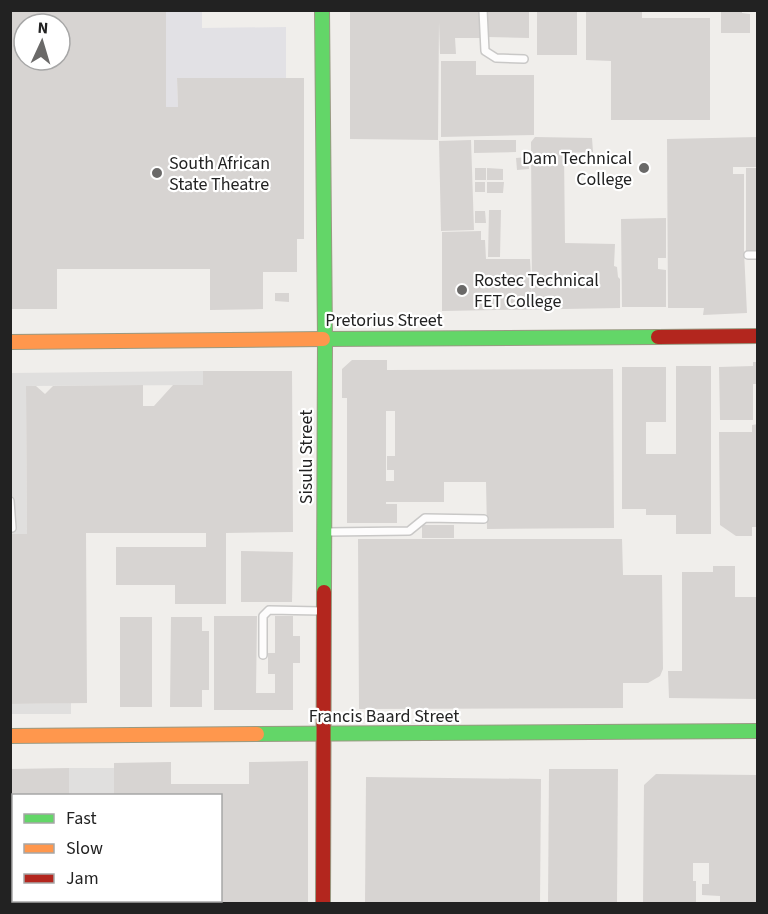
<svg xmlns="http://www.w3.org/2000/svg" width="768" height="914" viewBox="0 0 768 914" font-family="'Source Sans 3',sans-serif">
<rect width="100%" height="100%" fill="#f0eeeb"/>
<g fill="#e0dfde">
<path d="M203 371V385L26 386 27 534H11L10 373Z"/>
<path d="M71 703V714H11L10 704Z"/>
<rect x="69" y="768" width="45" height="27"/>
<path d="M175 900V903L69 904V901Z"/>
</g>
<path fill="#e2e1e5" d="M166 11H202V28L286 27V78L177 79 178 107H166Z"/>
<g fill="#d7d4d2" fill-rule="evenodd">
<path d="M10 10H166V107H178L177 78H304V239H297V272H263V309L210 310V269H57V309H10ZM24 24H60V60H24Z"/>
<path d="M350 10H480V38H455L456 54H440L439 22 438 140 350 139Z"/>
<path d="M488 10H529V38L488 37Z"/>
<rect x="537" y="10" width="40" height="45"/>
<path d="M586 10H642V18H710V120H611V61L586 60Z"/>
<path d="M721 10H742V13L750 14V33H721Z"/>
<path d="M441 61H476V75H534V135L441 137Z"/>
<path d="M535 137 592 138 593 152 564 153 565 243 615 244 614 266 617 267 618 277 620 279V308L442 311V232L481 231V240H485L486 259H530L532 295 531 142Z"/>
<path d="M758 137V167H733V174H744V251L747 313 703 315 704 308H668L667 139Z"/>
<path d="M471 140 474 230 441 231 439 141Z"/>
<path d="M474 140H516V152L474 153Z"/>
<path d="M528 157 529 169 517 170 516 158Z"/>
<rect x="475" y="168" width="11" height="12"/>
<path d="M487 168 503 169V180H487Z"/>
<rect x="746" y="168" width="12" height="83"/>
<rect x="475" y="182" width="10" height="10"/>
<path d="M487 182H504L503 193H487Z"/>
<path d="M489 210H501L500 257H488Z"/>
<path d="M475 211H485L486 223H475Z"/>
<path d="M666 218V258H658V269L666 270V307H622L621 219Z"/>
<path d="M275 293H289V302L275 301Z"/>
<path d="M352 360H387V370L613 369 614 528 487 529 486 482H444V502H386V504H397V523H347V398H342V369ZM386 411H395V456H387V470H394V481H386Z"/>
<path d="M753 362H758V384H753V420H720L719 367 753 366Z"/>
<path d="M676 366H711V534H676V515H646V509H622V367H666V422H646V454H676Z"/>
<path d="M203 371H292L293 532 226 533V604H175V585H116V547H206V533H86L87 703 10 704V534H27L26 386H36L45 394 53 386 143 385V406H154L173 385H203Z"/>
<path d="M758 424V527H752V536H736L720 525 719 432H752V425Z"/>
<rect x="422" y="525" width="32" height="13"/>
<path d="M358 539H622L623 575H662L663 669 660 676 648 683H623V708L359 709Z"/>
<path d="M241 551 293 552 292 602H241Z"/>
<path d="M713 566H735V597H758V699L669 698 668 671H682V572H713Z"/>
<path d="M214 616H257L256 693H275V674H268V653H275V616H293V636H300V663H293V710H214Z"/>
<rect x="120" y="617" width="32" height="90"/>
<path d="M171 617H202V631H209V690H202V707H170Z"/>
<path d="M308 761V904H175V900H220V796H114V763L171 762V784H249V762Z"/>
<path d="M69 768V796H14V846H10V769Z"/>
<path d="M549 769H618L617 904H548Z"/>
<path d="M656 774 758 775V904H720V896L702 895V884H709V863H693V881H696V904H643L644 785Z"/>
<path d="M366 777 541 779 540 904H365Z"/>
<path d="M10 886H14V900H69V904H10Z"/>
</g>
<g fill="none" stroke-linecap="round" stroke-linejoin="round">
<defs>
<g id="lane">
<path d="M483 10 485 51 496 58 524 59"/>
<path d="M748 255H758"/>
<path d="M10 501 12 528"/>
<path d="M327 532 409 531 425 518 484 519"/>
<path d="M263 655V616L269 610 321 611"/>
</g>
<g id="fast">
<path d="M322 10 325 339 324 592"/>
<path d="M323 339 658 337"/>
<path d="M257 734 758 731"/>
</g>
<g id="slow">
<path d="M10 342 323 339"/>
<path d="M10 736 257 734"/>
</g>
<g id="jam">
<path d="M658 337 758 336"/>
<path d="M323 904 324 592"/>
</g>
</defs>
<use href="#lane" stroke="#c9c8c7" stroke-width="10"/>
<use href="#fast" stroke="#999a82" stroke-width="16"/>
<use href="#slow" stroke="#999a82" stroke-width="16"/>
<use href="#jam" stroke="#999a82" stroke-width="16"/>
<use href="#lane" stroke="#fdfcfc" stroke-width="7"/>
<use href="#fast" stroke="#63d668" stroke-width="14"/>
<use href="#slow" stroke="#ff974d" stroke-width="14"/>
<use href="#jam" stroke="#b3261e" stroke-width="14"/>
</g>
<g fill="#6a6968" stroke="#fff" stroke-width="2">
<circle cx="644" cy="168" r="6"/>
<circle cx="157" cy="173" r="6"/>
<circle cx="462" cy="290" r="6"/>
</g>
<g text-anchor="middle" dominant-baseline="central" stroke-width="4.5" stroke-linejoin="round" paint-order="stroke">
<g font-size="18" fill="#222" stroke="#fff" text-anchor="start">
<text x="632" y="158" text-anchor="end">Dam Technical<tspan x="632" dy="21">College</tspan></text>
<text x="169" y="163">South African<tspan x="169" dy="21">State Theatre</tspan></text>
<text x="474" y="280">Rostec Technical<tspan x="474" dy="21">FET College</tspan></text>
</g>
<g font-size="18" fill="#222" stroke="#fff">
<text x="384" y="320">Pretorius Street</text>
<text transform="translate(306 457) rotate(-90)">Sisulu Street</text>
<text x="384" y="716">Francis Baard Street</text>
</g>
</g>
<rect width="768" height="914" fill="none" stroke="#222222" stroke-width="24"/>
<rect x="12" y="794" width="210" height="108" fill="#ffffff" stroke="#a7a7a7" stroke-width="1.5"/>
<rect x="24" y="814" width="30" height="9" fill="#63d668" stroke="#a7a7a7" stroke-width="1.5"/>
<text x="66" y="824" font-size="18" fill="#222222">Fast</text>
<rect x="24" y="844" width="30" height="9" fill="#ff974d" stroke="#a7a7a7" stroke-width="1.5"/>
<text x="66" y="854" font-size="18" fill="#222222">Slow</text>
<rect x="24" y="874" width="30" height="9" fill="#b3261e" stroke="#a7a7a7" stroke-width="1.5"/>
<text x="66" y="884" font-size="18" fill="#222222">Jam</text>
<g transform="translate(42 42) rotate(4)"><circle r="28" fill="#ffffff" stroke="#a7a7a7" stroke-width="1.5"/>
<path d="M0-4.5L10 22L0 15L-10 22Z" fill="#6a6968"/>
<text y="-9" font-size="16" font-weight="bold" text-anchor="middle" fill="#222222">N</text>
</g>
</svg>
